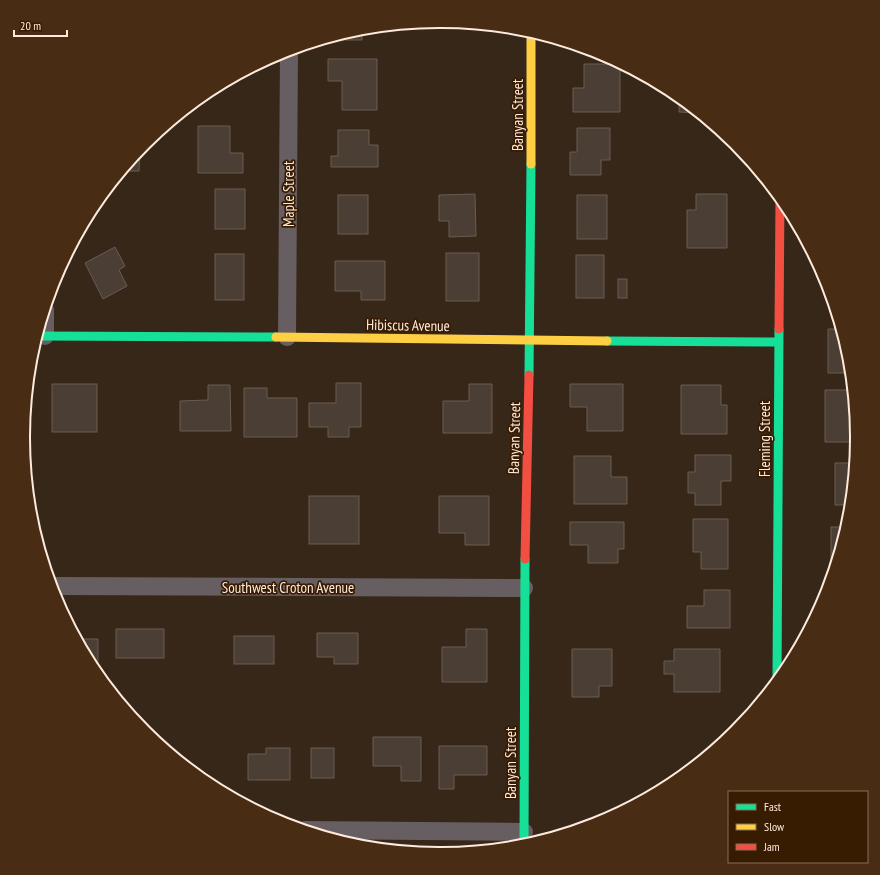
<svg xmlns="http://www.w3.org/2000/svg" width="880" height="875" viewBox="0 0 880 875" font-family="'PT Sans Narrow',sans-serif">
<rect width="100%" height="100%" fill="#362719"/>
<g fill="#4b3e34" stroke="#6a5c51">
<path d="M359 29H362V40H329V38Z"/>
<path d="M328 59H377V110H342V81H328Z"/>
<path d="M584 64H620V112H573V88H584Z"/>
<path d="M679 97 698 113 679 112Z"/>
<path d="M198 126H230V153H243V173H198Z"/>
<path d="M577 128H610V160H601V175H570V152H577Z"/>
<path d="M338 130H369V145H378V167H331V156H338Z"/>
<path d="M140 150 139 171H122Z"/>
<rect x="215" y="189" width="30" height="40"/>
<path d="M475 194 476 236 449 237V221H439V195Z"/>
<path d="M696 194H727V248H687V210H696Z"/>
<rect x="338" y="195" width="30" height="39"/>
<rect x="577" y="195" width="30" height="44"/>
<path d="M115 247 125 266 119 270 127 286 103 299 85 263Z"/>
<rect x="446" y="253" width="33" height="48"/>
<rect x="215" y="254" width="29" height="46"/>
<rect x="576" y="255" width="28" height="43"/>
<path d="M335 261H385V300H361V291H335Z"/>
<rect x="618" y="279" width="9" height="19"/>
<path d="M830 296 835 311H830Z"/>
<path d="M828 329H840L849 356 850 373H828Z"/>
<path d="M336 383H361V427H349V437H328V427H309V403H336Z"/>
<path d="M29 384V434H24Z"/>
<rect x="52" y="384" width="45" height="48"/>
<path d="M469 384H492V433H443V401H469Z"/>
<path d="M570 384H623V431H587V407H570Z"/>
<path d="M208 385H230L231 431H180V401L208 400Z"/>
<path d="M681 385H721V405H727V434H681Z"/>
<path d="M244 388H267V398H297V437H244Z"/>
<path d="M825 390H852L855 422H854V442H825Z"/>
<path d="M695 455H731V481H721V505H695V493H688V472H695Z"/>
<path d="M574 456H611V477H627V504H574Z"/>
<path d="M835 463H854L850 505H835Z"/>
<rect x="309" y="496" width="50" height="48"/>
<path d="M439 496H489V545H465V533H439Z"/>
<path d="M693 519H728V569H701V552H693Z"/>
<path d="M570 522H624V549H618V563H588V545H570Z"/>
<path d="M831 527H846L834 568H831Z"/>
<path d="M704 590H730V628H687V606H704Z"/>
<rect x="116" y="629" width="48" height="29"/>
<path d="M466 629H487V682H442V647H466Z"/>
<path d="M317 633H358V664H334V657H317Z"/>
<rect x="234" y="636" width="40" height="28"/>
<path d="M78 639H98V666H92Z"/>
<path d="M572 649H612V686H599V697H572Z"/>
<path d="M674 649H720V692H674V674H664V661H674Z"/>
<path d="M373 737H421V781H401V766H373Z"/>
<path d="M439 746H487V775H454V789H439Z"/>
<path d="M266 748H290V780H248V754H266Z"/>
<rect x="311" y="748" width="23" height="30"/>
</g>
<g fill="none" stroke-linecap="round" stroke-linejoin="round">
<g stroke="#675e62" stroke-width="18">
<path d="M45 336V310"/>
<path d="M287 337 289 50"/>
<path d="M52 586 524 588"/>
<path d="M305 830 524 832"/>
</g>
<g stroke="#16e098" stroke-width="9">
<path d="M38 336 276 337"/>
<path d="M607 341 778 342"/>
<path d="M529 375 531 164"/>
<path d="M777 680 779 329"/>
<path d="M524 845 525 559"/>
</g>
<g stroke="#ffcf43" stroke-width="9">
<path d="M531 164V32"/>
<path d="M276 337 607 341"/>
</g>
<g stroke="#f24e42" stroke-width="9">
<path d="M779 329 780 198"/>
<path d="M525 559 529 375"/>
</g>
</g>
<g text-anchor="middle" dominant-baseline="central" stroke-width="3.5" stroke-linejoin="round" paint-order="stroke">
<g font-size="15" fill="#feeadc" stroke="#381c02">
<text transform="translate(517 115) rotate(-90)">Banyan Street</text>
<text transform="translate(288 194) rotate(-90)">Maple Street</text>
<text transform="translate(408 325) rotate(1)">Hibiscus Avenue</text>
<text transform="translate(514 438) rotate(-89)">Banyan Street</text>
<text transform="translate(764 439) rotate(-90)">Fleming Street</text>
<text x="288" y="587">Southwest Croton Avenue</text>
<text transform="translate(510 763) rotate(-90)">Banyan Street</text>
</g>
</g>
<path d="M0 0H880V875H0ZM439 28H441A409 409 0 0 1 850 437V438A409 409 0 0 1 441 847H439A409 409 0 0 1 30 438V437A409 409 0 0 1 439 28Z" fill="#482c13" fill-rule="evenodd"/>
<path fill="none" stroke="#feeadc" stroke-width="2" d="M439 28H441A409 409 0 0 1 850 437V438A409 409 0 0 1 441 847H439A409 409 0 0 1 30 438V437A409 409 0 0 1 439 28Z"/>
<rect x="728" y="791" width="140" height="72" fill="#381c02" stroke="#876e59"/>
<rect x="736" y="804" width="20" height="6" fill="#16e098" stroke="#876e59"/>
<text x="764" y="811" font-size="12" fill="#feeadc">Fast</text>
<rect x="736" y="824" width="20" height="6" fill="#ffcf43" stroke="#876e59"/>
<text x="764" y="831" font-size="12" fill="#feeadc">Slow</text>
<rect x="736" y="844" width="20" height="6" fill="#f24e42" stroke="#876e59"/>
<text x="764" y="851" font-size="12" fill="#feeadc">Jam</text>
<path d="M14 30v6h53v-6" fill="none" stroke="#feeadc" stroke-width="2"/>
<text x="20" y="30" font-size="12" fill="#feeadc" stroke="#381c02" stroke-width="3" paint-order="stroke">20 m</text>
</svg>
